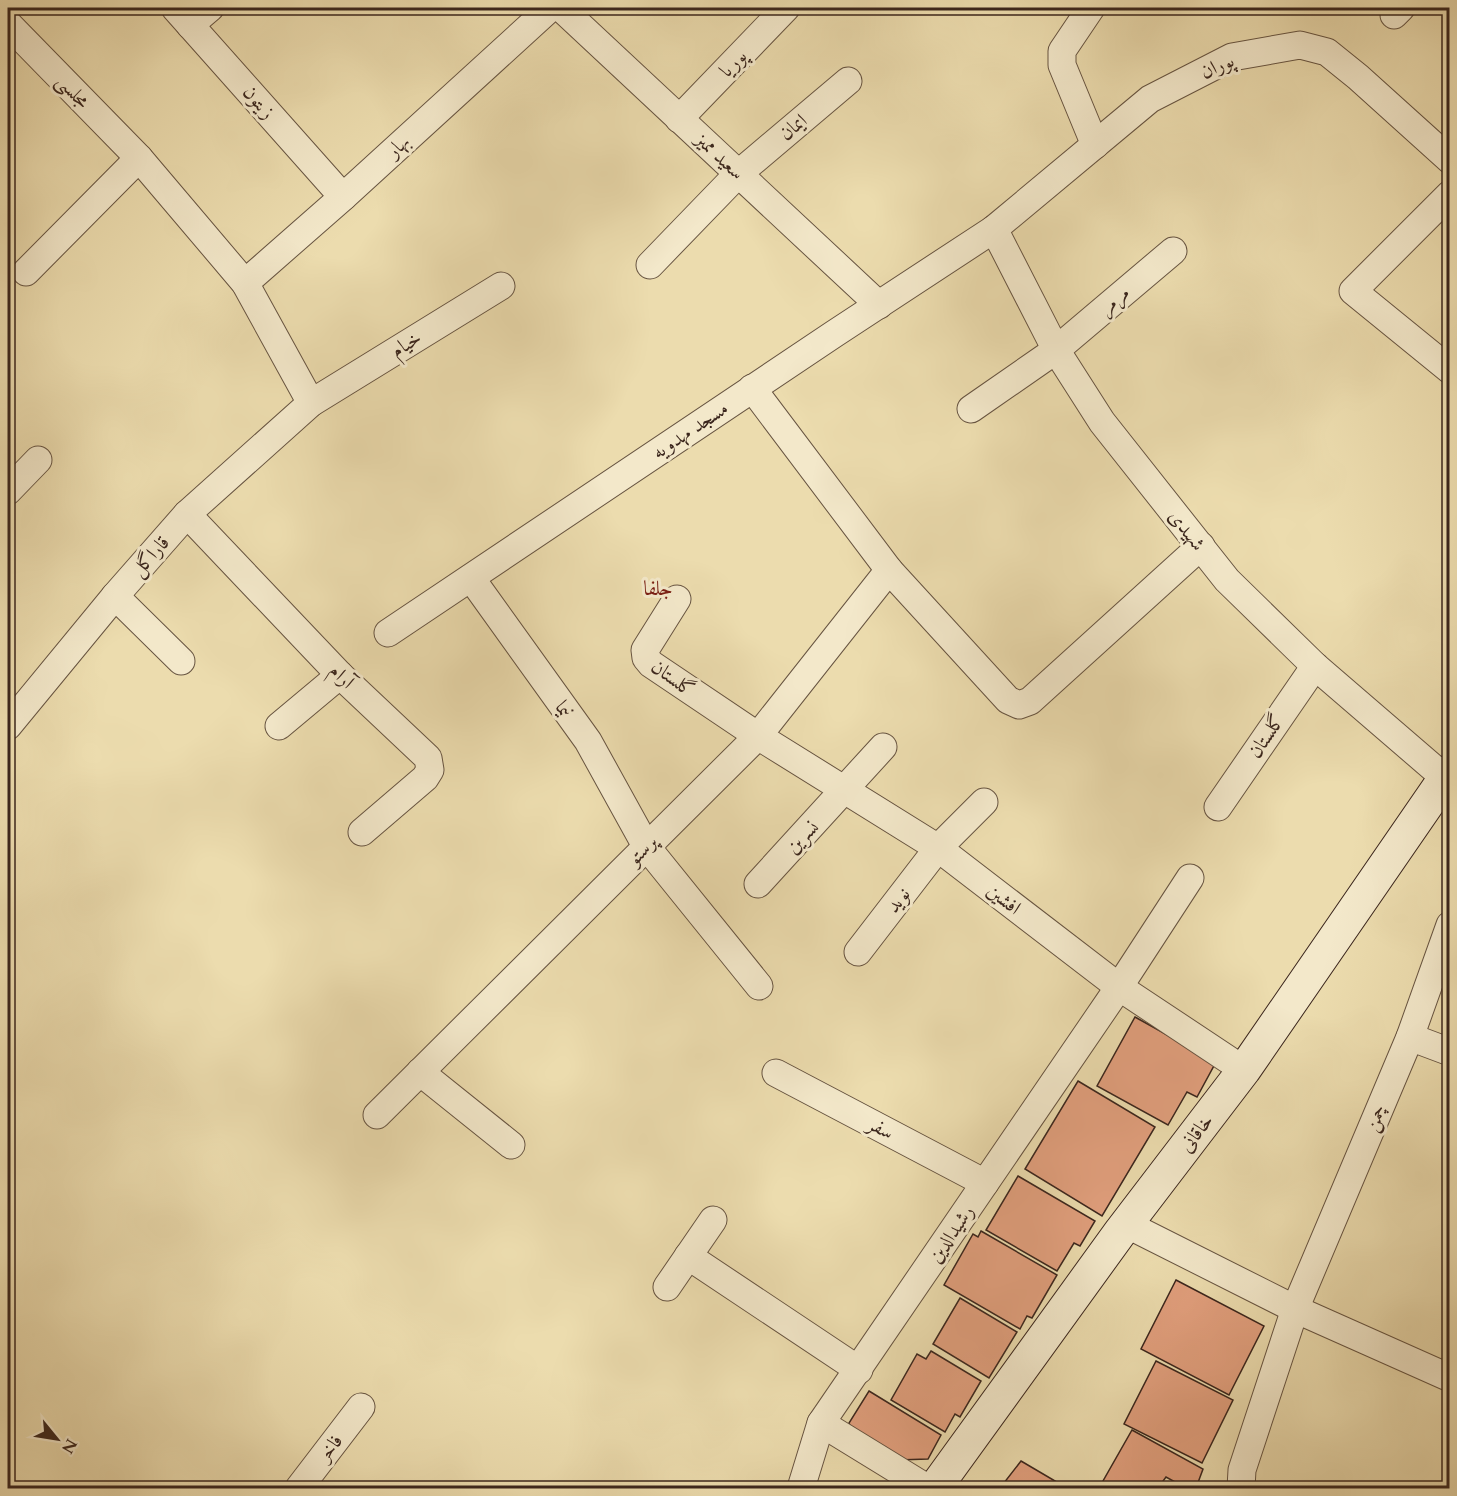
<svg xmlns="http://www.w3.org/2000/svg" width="1457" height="1496" viewBox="0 0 1457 1496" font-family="Cardo,Amiri,serif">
<rect width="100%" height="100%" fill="#ecdcae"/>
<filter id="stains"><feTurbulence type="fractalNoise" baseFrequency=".00333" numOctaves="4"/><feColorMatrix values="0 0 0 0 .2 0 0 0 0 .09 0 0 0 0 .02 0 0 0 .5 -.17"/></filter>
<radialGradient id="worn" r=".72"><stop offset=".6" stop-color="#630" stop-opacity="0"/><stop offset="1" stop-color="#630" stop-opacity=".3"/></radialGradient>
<g fill="#e19f7d" stroke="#3b261d" stroke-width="1.5">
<path d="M1135 1017 1216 1062 1197 1097 1187 1092 1168 1125 1097 1086Z"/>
<path d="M1078 1081 1155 1127 1102 1216 1025 1169Z"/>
<path d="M1018 1176 1095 1221 1080 1246 1074 1243 1057 1271 986 1230Z"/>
<path d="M981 1231 1057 1275 1032 1318 1027 1316 1020 1329 944 1285 973 1234 978 1237Z"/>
<path d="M1176 1280 1264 1326 1229 1395 1141 1349Z"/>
<path d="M960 1298 1017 1332 989 1378 933 1344Z"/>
<path d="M931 1351 981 1381 960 1417 955 1414 945 1432 891 1400 917 1354 926 1359Z"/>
<path d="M1156 1361 1233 1400 1202 1463 1124 1424Z"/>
<path d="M869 1391 941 1435 928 1459 897 1460 853 1433 849 1423Z"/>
<path d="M1132 1430 1203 1469 1196 1488H1186L1166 1477 1158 1488H1099Z"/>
<path d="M1021 1461 1067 1488H1000Z"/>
</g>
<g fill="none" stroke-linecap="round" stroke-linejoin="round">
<defs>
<g id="street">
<path d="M175 8 343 197"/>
<path d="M561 8 879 305"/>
<path d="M1091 8 1062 51V65L1095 145"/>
<path d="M1394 15 1401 8"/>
<path d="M8 24 139 158 245 283 311 403"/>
<path d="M190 25 210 8"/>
<path d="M679 119 786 8"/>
<path d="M1450 194 1353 291 1450 370"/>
<path d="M994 229 1056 350 1102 422 1227 580 1315 666 1445 778"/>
<path d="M650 265 738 174 848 81"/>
<path d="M26 272 139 158"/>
<path d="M245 283 343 197 550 8"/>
<path d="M752 388 889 570 1008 700 1019 705 1030 701 1201 546"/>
<path d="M971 409 1056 350 1173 251"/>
<path d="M8 491 38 460"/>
<path d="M187 514 340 675 428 758 430 770 425 778 362 832"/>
<path d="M471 578 588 741 646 846 759 986"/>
<path d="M115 596 181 661"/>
<path d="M677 599 645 650 646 658 651 664 758 736 938 848 1119 987 1244 1070"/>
<path d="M388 633 834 334 994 229 1150 99 1232 57 1300 45 1327 52 1358 77 1450 160"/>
<path d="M8 726 115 596 187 514 311 403 501 286"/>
<path d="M279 726 340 675"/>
<path d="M1218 807 1315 666"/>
<path d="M758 884 883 747"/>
<path d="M858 952 938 848 984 802"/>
<path d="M1410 1037 1450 1052"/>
<path d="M420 1072 511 1145"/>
<path d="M776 1073 985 1183"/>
<path d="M377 1115 758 736 889 570"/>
<path d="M1126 1224 1295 1309 1450 1378"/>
<path d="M688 1256 859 1370"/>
<path d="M667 1287 713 1220"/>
<path d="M821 1423 927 1488"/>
<path d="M299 1488 361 1407"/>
<path d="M801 1488 821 1423 1119 987 1190 878"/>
<path d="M1241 1488 1242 1470 1295 1309 1410 1037 1450 925"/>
</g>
<path id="secondary" d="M935 1488 1121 1231 1244 1070 1450 771"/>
</defs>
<use href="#street" stroke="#675441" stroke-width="29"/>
<use href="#secondary" stroke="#3b261d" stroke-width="35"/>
<use href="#street" stroke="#f3e8ca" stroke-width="27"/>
<use href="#secondary" stroke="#f3e8ca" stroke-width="33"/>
</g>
<g text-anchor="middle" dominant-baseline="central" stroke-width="6" stroke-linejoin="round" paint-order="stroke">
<g font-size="20" fill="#3b261d" stroke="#f3e8ca">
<text transform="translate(733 63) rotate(-46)">پوریا</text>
<text transform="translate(1217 66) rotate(-24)">پوران</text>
<text transform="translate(73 91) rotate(46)">مجلسی</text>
<text transform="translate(259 102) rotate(49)">زیتون</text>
<text transform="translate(793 127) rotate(-40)">ایمان</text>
<text transform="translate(398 146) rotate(-43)">بهار</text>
<text transform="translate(720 156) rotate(43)">سعید ممیز</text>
<text transform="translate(1114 300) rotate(-40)">مرمر</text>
<text transform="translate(406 344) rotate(-32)">خیام</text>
<text transform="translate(690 430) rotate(-34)">مسجد مهدویه</text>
<text transform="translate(1187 530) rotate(52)">شهیدی</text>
<text transform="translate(150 556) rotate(-48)">قاراگل</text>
<text transform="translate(342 676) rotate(45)">آرام</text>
<text transform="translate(673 678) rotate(36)">گلستان</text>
<text transform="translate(564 709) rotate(54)">نیما</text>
<text transform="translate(1266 736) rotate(-56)">گلستان</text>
<text transform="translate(802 837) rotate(-47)">نسرین</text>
<text transform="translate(642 850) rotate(-45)">پرستو</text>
<text transform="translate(1004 899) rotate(38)">افشین</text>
<text transform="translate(898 900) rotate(-52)">نوید</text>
<text transform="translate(1375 1118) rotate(-67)">چمن</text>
<text transform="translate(881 1128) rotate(28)">سفر</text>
<text transform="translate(1196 1133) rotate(-53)">خاقانی</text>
<text transform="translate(951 1234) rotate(-56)">رشیدالدین</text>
<text transform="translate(330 1448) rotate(-53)">فاخر</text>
</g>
<g font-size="21" fill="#7a1f14" stroke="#f3e8ca">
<text x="658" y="588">جلفا</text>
</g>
</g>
<rect width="1457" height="1496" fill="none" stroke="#ecdcae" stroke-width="30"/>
<rect x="9" y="9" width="1439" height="1478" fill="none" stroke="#3b261d" stroke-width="3"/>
<rect x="15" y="15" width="1427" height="1466" fill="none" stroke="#3b261d" stroke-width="1.5"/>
<g transform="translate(57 1439) rotate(120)" stroke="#f3e8ca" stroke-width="4.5" paint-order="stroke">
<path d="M0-4.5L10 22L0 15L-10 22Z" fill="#3b261d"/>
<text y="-9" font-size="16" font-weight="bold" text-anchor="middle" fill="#3b261d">N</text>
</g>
<rect width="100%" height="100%" filter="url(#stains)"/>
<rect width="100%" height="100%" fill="url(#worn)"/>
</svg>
